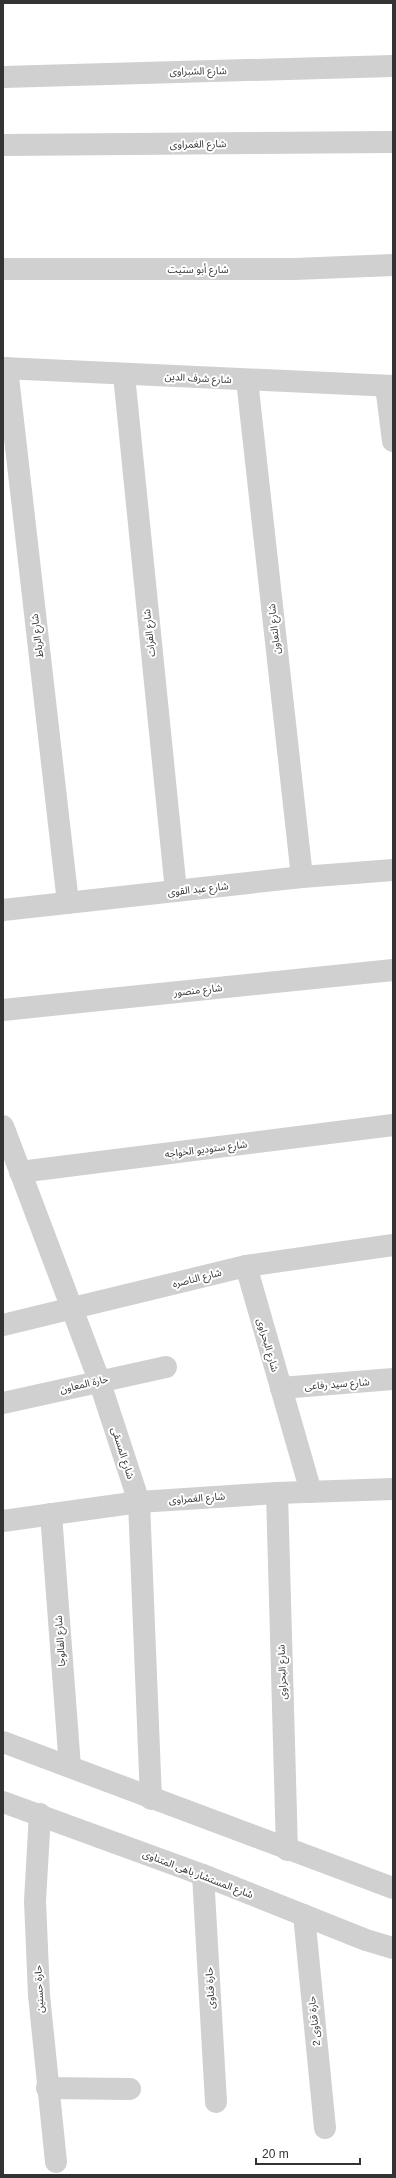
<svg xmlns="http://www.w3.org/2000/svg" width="396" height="2178" viewBox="0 0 396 2178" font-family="Arial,'Noto Sans Arabic',sans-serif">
<rect width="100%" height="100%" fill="#fff"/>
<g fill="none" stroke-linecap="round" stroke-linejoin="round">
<g stroke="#d0d0d0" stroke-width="22">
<path d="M3 77 393 66"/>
<path d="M3 145 393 142"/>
<path d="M3 269H295L393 265"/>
<path d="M3 368 393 386"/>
<path d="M7 368 68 903"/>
<path d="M124 375 176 891"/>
<path d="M247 380 302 877"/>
<path d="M386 386 393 441"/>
<path d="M3 910 302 877 393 870"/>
<path d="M3 1010 393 970"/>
<path d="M3 1126 99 1380 139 1502 151 1799"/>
<path d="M20 1172 393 1125"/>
<path d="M246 1266 311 1492"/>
<path d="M3 1325 246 1266 393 1245"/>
<path d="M281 1388 393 1379"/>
<path d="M3 1403 166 1367"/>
<path d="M277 1493 287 1850"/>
<path d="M51 1514 70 1767"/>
<path d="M3 1521 139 1502 277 1493 393 1489"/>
<path d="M40 1814 35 1901 39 1995 56 2162"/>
<path d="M203 1875 216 2102"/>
<path d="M304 1915 325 2128"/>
<path d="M47 2088 130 2089"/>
</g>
<g stroke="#d0d0d0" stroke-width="22">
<path d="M3 1742 393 1888"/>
<path d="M3 1802 203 1875 366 1940 393 1948"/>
</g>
</g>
<g text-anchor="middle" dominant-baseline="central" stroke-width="4" stroke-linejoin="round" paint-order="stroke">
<g font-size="10" fill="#333" stroke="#fff">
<text transform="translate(198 71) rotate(-1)">شارع الشبراوى</text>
<text transform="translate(198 144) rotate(-1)">شارع الغمراوى</text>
<text x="198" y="269">شارع أبو ستيت</text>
<text transform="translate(198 378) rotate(3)">شارع شرف الدين</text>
<text transform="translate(274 629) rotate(-96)">شارع التعاون</text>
<text transform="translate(149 633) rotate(-96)">شارع الفرات</text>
<text transform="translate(37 636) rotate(-97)">شارع الرباط</text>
<text transform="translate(198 889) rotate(-6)">شارع عبد القوى</text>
<text transform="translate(198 990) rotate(-6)">شارع منصور</text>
<text transform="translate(206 1149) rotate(-7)">شارع ستوديو الخواجه</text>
<text transform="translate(197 1278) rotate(-14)">شارع الناصره</text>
<text transform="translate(268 1345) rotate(74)">شارع البحراوى</text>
<text transform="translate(84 1384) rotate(-13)">حارة المعاون</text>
<text transform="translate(337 1384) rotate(-4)">شارع سيد رفاعى</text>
<text transform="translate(123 1453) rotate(72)">شارع المسقى</text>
<text transform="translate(197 1498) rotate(-4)">شارع الغمراوى</text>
<text transform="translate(60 1641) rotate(-94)">شارع الفالوجا</text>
<text transform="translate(282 1672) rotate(-92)">شارع البحراوى</text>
<text transform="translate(198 1874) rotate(21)">شارع المستشار باهى المتناوى</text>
<text transform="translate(210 1988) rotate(-93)">حارة قناوى</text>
<text transform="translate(39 1989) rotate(-93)">حارة حسنين</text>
<text transform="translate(314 2021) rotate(-96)">حارة قناوى 2</text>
</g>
</g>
<rect width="396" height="2178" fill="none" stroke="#333333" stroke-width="8"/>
<path d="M256 2158v6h104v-6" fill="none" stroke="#333333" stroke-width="2"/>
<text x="262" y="2158" font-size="12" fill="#333333" stroke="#ffffff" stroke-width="3" paint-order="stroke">20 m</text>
</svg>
